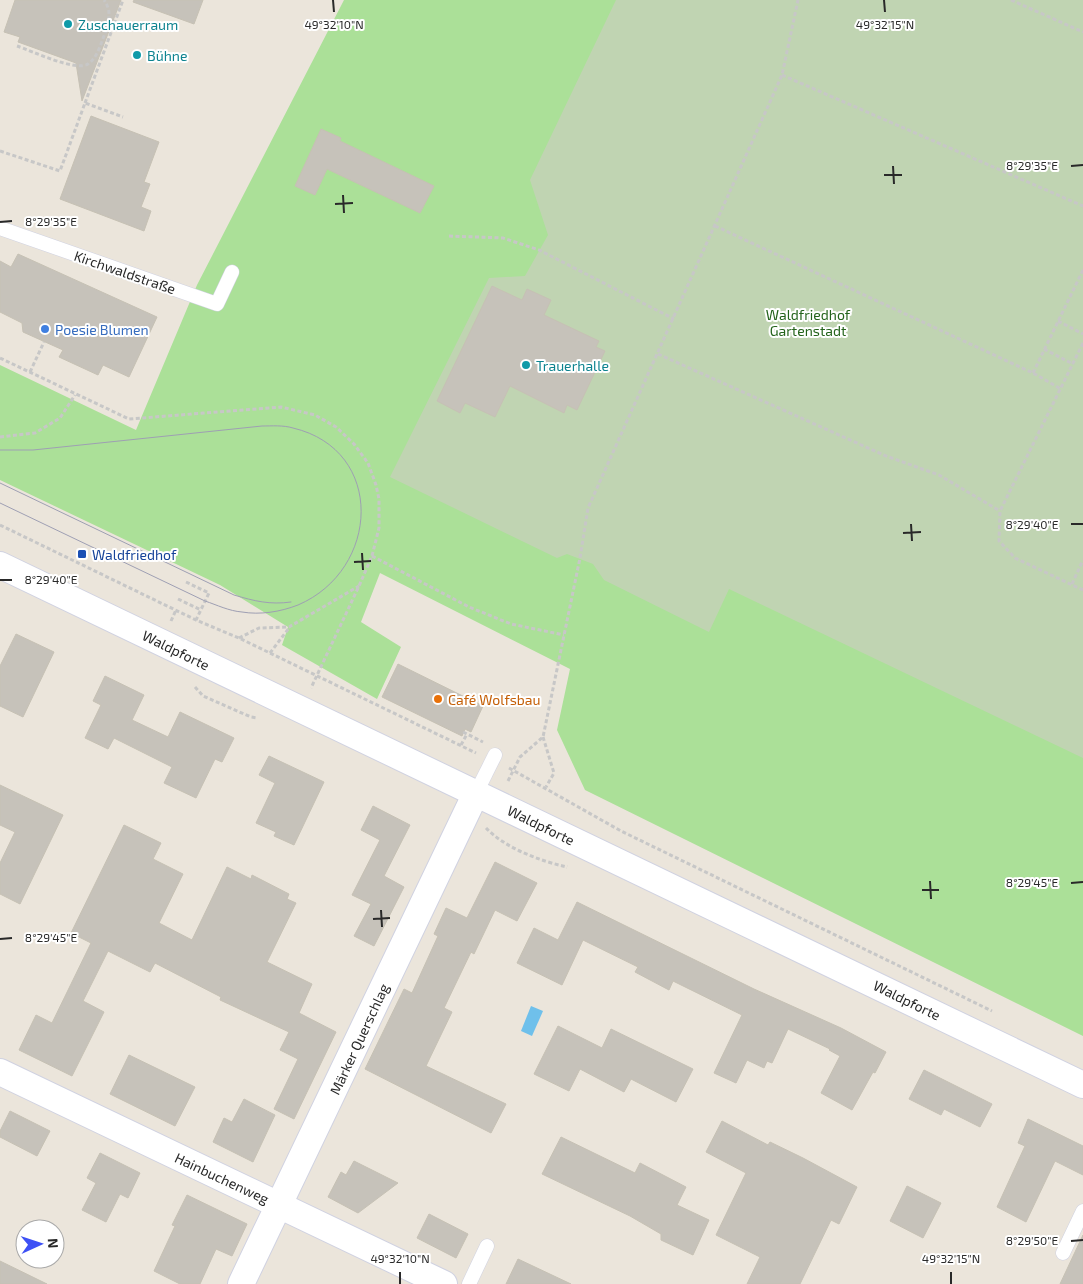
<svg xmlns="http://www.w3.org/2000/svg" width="1083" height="1284" viewBox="0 0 1083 1284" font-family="'Exo 2',sans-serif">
<rect width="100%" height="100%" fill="#ebe5db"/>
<path fill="#abe098" d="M344 0H1083V1036L585 790 557 730 570 669 380 573 361 622 401 647 377 699 282 645 288 627 220 585 0 480V365L136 430 197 285Z"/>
<path fill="#c0d4b2" d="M616 0H1083V758L729 589 709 632 604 580 593 564 567 554 557 558 390 477 489 278 525 276 548 235 530 180Z"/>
<path fill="#6fc0eb" d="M531 1006 543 1011 532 1036 521 1031Z"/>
<g fill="#c6c2ba" stroke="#c6c1b4">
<path d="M15 0H121L82 101 76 63 18 42 20 37 4 32Z"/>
<path d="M134 0H203L194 24 133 2Z"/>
<path d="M91 116 159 142 144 182 150 184 141 207 151 211 144 231 60 199Z"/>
<path d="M321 129 341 138 340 141 434 186 420 213 327 169 315 195 295 186Z"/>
<path d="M18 254 157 317 129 377 103 365 98 375 59 357 63 350 23 332 22 323 0 312V261L11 267Z"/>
<path d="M492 286 522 300 527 289 551 300 544 315 599 341 596 347 605 351 577 410 567 405 564 413 510 386 495 417 465 403 460 413 437 401Z"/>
<path d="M16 634 54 652 23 717 0 706V666Z"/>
<path d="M398 664 483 706 471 732 465 729 462 736 382 697Z"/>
<path d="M105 676 144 695 132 720 168 737 180 712 234 738 222 762 215 759 196 798 164 783 172 767 114 738 108 749 85 738 101 705 93 701Z"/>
<path d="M269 756 324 782 294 845 274 836 276 832 256 823 275 783 259 775Z"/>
<path d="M0 785 63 815 20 904 0 894V863L15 832 0 825Z"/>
<path d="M373 806 410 825 384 876 404 887 374 946 354 936 371 904 352 895 380 840 361 830Z"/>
<path d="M124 825 161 843 153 859 183 874 159 923 192 940 227 867 251 879 252 875 289 894 287 899 296 903 267 962 312 984 299 1013 336 1032 294 1119 274 1109 298 1059 280 1050 289 1032 220 1000 221 997 155 963 150 972 108 951 83 1001 104 1012 72 1076 19 1050 36 1015 52 1023 91 943 71 933Z"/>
<path d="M495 862 537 883 517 921 495 910 474 954 471 952 444 1008 452 1012 426 1066 506 1104 491 1133 365 1069 404 989 412 993 438 936 434 934 446 908 467 918Z"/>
<path d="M577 902 754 989 841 1028 886 1052 875 1073 873 1072 852 1110 821 1093 840 1056 829 1050 830 1049 788 1029 772 1063 767 1061 764 1068 747 1060 736 1083 714 1073 742 1015 673 981 669 990 635 972 638 967 583 940 562 985 517 963 534 928 558 940Z"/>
<path d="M558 1026 602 1048 611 1029 693 1069 676 1102 631 1079 624 1092 580 1069 569 1091 534 1074Z"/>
<path d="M129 1055 195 1087 175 1126 110 1094Z"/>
<path d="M924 1070 992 1104 980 1127 944 1109 941 1115 909 1099Z"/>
<path d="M244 1099 275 1115 253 1162 213 1142 224 1118 232 1122Z"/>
<path d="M10 1111 50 1131 37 1156 0 1137V1131Z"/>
<path d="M1028 1119 1083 1146V1175L1055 1161 1026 1222 997 1207 1025 1146 1018 1143Z"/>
<path d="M722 1121 768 1145 770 1142 803 1158 857 1187 839 1224 831 1220 800 1284H747L760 1257 716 1235 746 1173 706 1152Z"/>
<path d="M561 1137 635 1173 640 1163 686 1187 677 1205 709 1220 693 1255 661 1240V1234L630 1216 542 1174Z"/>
<path d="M100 1153 140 1173 128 1198 120 1194 106 1222 82 1210 96 1183 87 1178Z"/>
<path d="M354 1161 398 1183 358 1213 328 1197 341 1172 346 1175Z"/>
<path d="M907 1186 941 1203 923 1238 890 1221Z"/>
<path d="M187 1195 247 1224 232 1256 216 1249 200 1284H180L154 1271 175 1226 172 1225Z"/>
<path d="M429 1214 468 1234 456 1258 417 1238Z"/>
<path d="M1083 1235V1284H1060Z"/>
<path d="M518 1259 571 1284H506Z"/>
<path d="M0 1261 47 1284H0Z"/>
</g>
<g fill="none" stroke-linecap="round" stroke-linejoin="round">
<defs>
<g id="service">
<path d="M0 228 217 304 232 272"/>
<path d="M476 793 495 755"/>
<path d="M1063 1253 1083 1211"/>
<path d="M469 1284 487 1246"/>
</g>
<g id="minor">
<path d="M0 565 1083 1085"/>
<path d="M0 1072 444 1284"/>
<path d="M241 1284 476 793"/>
</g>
</defs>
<use href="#service" stroke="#d0d2e1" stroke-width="15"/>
<use href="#minor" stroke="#d0d2e1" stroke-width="28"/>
<g stroke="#c7c7c7" stroke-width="3" stroke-dasharray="4 2.5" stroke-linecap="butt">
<path d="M1011 0 1083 32"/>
<path d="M17 46C32 51 76 72 88 64 98 57 101 43 105 33 109 21 112 11 104 0"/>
<path d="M782 75 1083 206"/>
<path d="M85 103 123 0"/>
<path d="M0 151 60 171 85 103 123 117"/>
<path d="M715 226 1033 373 1061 389"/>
<path d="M449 236 503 238 539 250 674 319"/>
<path d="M1058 321 1083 334"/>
<path d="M1083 343 1000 511 999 541 1015 558 1083 590"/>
<path d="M1044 349 1073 364"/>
<path d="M658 354 886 456 939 475 1000 511"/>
<path d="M0 358 129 419 281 407 315 415 336 427 354 444 368 463 376 485 379 499V528L372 556 359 586 311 688"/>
<path d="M30 372 44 342"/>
<path d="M1033 373 1083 270"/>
<path d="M0 437 35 433 60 418 75 395"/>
<path d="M0 525 196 620 239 638 476 753"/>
<path d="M372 556 469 607 511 624 564 635"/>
<path d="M186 582 209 593 196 620"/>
<path d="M1072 584 1083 560"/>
<path d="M178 599 201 610"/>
<path d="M171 621 176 610"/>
<path d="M239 638 259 628 289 627 359 586"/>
<path d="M270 653 289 628"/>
<path d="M195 687 203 696 251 717 258 718"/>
<path d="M463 732 483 742"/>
<path d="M543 737 554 773 546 787"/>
<path d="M461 745 467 734"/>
<path d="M509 768 621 831 992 1011"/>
<path d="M508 781 520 757 543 737 580 558 588 508 782 75 798 0"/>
<path d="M486 828C505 848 540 861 567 867"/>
</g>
<use href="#service" stroke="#fff" stroke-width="14"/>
<use href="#minor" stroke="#fff" stroke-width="26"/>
<g stroke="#9e9fb3" stroke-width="1">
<path d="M0 450H33L262 426C272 426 283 425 293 428 386 450 380 570 298 605 280 612 260 615 242 612 229 611 217 605 205 601L0 503"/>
<path d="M0 483 234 595C254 601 270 605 291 602"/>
</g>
</g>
<path fill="none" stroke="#292929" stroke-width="2" d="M333 0 334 12M884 0 885 12M893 166 894 184M1071 166 1083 165M884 175H902M343 195 344 213M335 204 353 203M0 222 12 221M911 524 912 541M1071 524H1083M903 533 921 532M362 553 363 570M354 562 371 561M0 580H12M930 881 931 899M1071 883 1083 882M922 890H939M381 910 382 927M373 919 390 918M0 939 12 938M1071 1241 1083 1240M400 1272V1284M951 1272V1284"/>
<g fill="#0f9aa8" stroke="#fff" stroke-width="2">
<circle cx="68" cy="24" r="5"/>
<circle cx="137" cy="55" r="5"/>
<circle cx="526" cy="365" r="5"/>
</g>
<circle fill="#3f7fe0" stroke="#fff" stroke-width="2" cx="45" cy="329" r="5"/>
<rect fill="#1a4fb4" stroke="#fff" stroke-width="2" x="77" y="549" width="10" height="10" rx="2.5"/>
<circle fill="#e8710a" stroke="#fff" stroke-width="2" cx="438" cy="699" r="5"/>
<g text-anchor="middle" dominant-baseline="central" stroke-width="4" stroke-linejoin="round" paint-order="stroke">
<g font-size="14" fill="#0d838f" stroke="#fff" text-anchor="start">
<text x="78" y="24">Zuschauerraum</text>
<text x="147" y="55">Bühne</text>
<text x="536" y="365">Trauerhalle</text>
</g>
<g font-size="14" fill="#292929" stroke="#fff">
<text transform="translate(125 272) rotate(19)">Kirchwaldstraße</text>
<text transform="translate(176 650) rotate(26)">Waldpforte</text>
<text transform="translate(541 825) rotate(26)">Waldpforte</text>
<text transform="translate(907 1000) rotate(26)">Waldpforte</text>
<text transform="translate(359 1039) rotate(-65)">Märker Querschlag</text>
<text transform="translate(222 1178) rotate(25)">Hainbuchenweg</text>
</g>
<g font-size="14" fill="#24631b" stroke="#fff">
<text x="808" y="314">Waldfriedhof<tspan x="808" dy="16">Gartenstadt</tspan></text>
</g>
<g font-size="14" fill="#366cbe" stroke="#fff" text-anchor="start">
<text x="55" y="329">Poesie Blumen</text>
</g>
<g font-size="14" fill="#164399" stroke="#fff" text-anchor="start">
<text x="92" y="554">Waldfriedhof</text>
</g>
<g font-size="14" fill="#c56008" stroke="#fff" text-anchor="start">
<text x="448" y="699">Café Wolfsbau</text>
</g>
</g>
<g font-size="12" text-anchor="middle" fill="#292929" stroke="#fff" stroke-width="4" stroke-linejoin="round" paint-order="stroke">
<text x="334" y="29">49°32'10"N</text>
<text x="885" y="29">49°32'15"N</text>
<text x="1032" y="170">8°29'35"E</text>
<text x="51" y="226">8°29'35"E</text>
<text x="1032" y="529">8°29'40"E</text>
<text x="51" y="584">8°29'40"E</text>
<text x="1032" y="887">8°29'45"E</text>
<text x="51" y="942">8°29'45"E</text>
<text x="1032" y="1245">8°29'50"E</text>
<text x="400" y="1263">49°32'10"N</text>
<text x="951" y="1263">49°32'15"N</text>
</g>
<g transform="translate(40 1244) rotate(87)"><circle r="24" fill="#ffffff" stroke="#a9a9a9"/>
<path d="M0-4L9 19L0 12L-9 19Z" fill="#3e51f5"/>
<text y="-8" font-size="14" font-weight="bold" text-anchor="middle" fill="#292929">N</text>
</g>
</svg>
